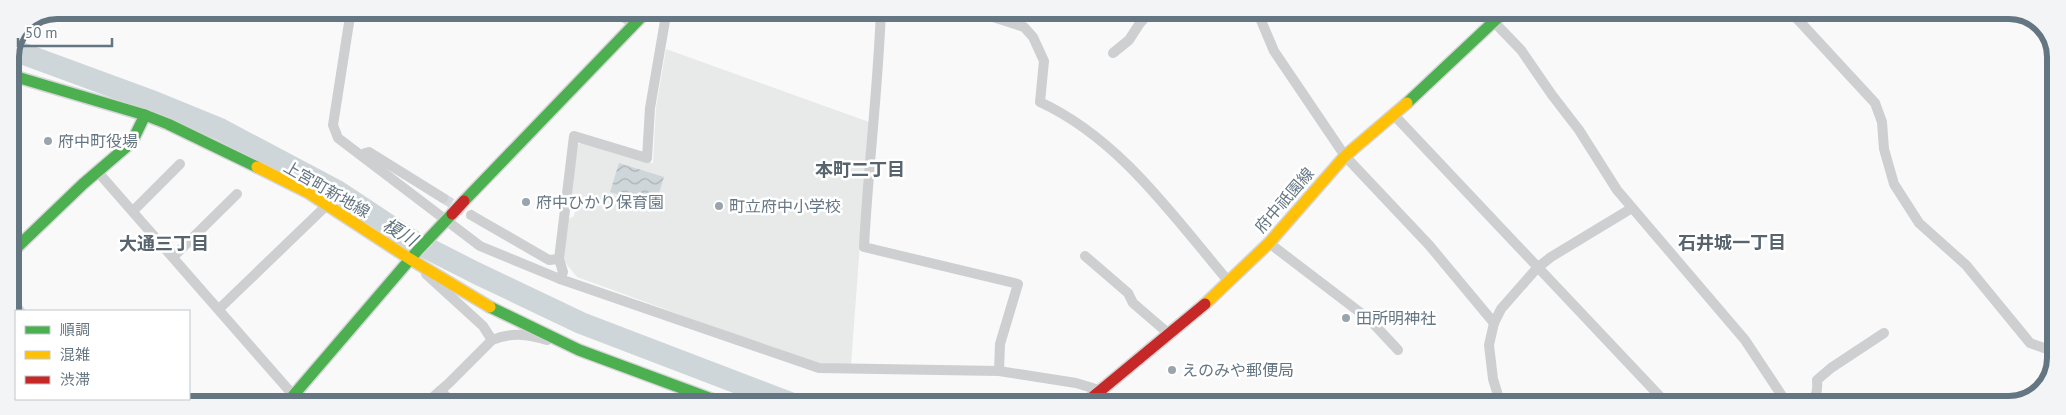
<svg xmlns="http://www.w3.org/2000/svg" width="2066" height="415" viewBox="0 0 2066 415" font-family="'PT Sans','Noto Sans JP',sans-serif">
<defs>
<pattern id="water-waves" width="16" height="10" patternUnits="userSpaceOnUse" patternTransform="scale(1.25)"><rect width="16" height="10" fill="#ced6d9"/><path d="M0 5q4-4 8 0t8 0" fill="none" stroke="#abb2b5"/></pattern>
</defs>
<rect width="100%" height="100%" fill="#f9f9f9"/>
<path fill="#e8e9e9" d="M666 49 869 122 851 365 813 363 577 277 564 261 567 220 574 216 578 196 569 193 578 145 583 141 653 163 656 107Z"/>
<path fill="url(#water-waves)" d="M619 163 664 177 655 206 610 192Z"/>
<g fill="none" stroke-linecap="round" stroke-linejoin="round">
<g stroke="#ced6d9" stroke-width="22">
<path d="M13 50 149 100 220 129 337 191 411 240 476 273 581 323 793 404"/>
<path d="M10 307 16 316"/>
<path d="M74 399 79 404"/>
</g>
<path stroke="#d4d8dc" stroke-width="10" stroke-dasharray="10 5" stroke-linecap="butt" d="M443 198 471 215"/>
<defs>
<g id="fast">
<path d="M10 75 145 115 168 124 257 167"/>
<path d="M1407 103 1505 11"/>
<path d="M464 201 648 10"/>
<path d="M10 254 83 184 132 142 145 115"/>
<path d="M490 307 579 350 725 404"/>
<path d="M10 334 16 342"/>
<path d="M59 399 63 404"/>
<path d="M286 404 418 250 452 214"/>
</g>
<g id="slow">
<path d="M257 167 307 192 410 259 490 307"/>
<path d="M1205 304 1269 243 1345 156 1407 103"/>
</g>
<path id="jam" d="M1083 405 1205 304"/>
</defs>
<use href="#fast" stroke="#d5d6d7" stroke-width="14"/>
<use href="#slow" stroke="#d5d6d7" stroke-width="14"/>
<use href="#jam" stroke="#d5d6d7" stroke-width="14"/>
<g stroke="#cecfd0" stroke-width="10">
<path d="M351 10 333 125 338 138 480 246 560 279 563 272 559 259"/>
<path d="M606 10 616 13 635 24"/>
<path d="M881 10C878 90 868 168 864 247L1018 284 1000 344 999 371"/>
<path d="M971 10 1024 27 1033 37 1044 61 1040 102C1120 139 1173 216 1229 282"/>
<path d="M1066 10 1068 15"/>
<path d="M1257 11 1274 51 1345 156 1429 245 1494 323"/>
<path d="M1790 11 1875 103 1882 122 1884 149 1894 184 1919 223 1966 265 2030 343 2055 352"/>
<path d="M1494 22 1521 50 1552 95 1579 130 1617 190 1745 340 1788 405"/>
<path d="M1113 53 1129 40 1140 23 1152 10"/>
<path d="M1394 115 1668 405"/>
<path d="M365 153 369 152 443 198"/>
<path d="M97 171 301 404"/>
<path d="M133 211 180 164"/>
<path d="M471 215 549 260 559 259 574 136 647 158 650 108 666 15 663 10"/>
<path d="M1269 243 1370 320 1398 350"/>
<path d="M1085 256 1128 293 1133 303 1169 334"/>
<path d="M173 257 237 194"/>
<path d="M426 274 483 326 492 340"/>
<path d="M560 279 819 368 999 371 1076 383 1099 390"/>
<path d="M219 309 327 205"/>
<path d="M440 391 455 404"/>
<path d="M425 404 449 383 492 340C511 332 528 334 547 340"/>
<path d="M1501 405 1493 379 1489 345 1494 323 1501 309 1537 268 1551 257 1632 208"/>
<path d="M1803 405C1816 398 1818 395 1817 380L1831 368 1884 333"/>
</g>
<use href="#fast" stroke="#4caf50" stroke-width="11"/>
<use href="#slow" stroke="#ffc107" stroke-width="11"/>
<use href="#jam" stroke="#c62828" stroke-width="11"/>
<defs>
<path id="jam-bridge" d="M452 214 464 201"/>
</defs>
<use href="#jam-bridge" stroke="#d5d6d7" stroke-width="14" stroke-linecap="butt"/>
<use href="#jam-bridge" stroke="#c62828" stroke-width="11"/>
</g>
<g fill="#99a4ac" stroke="#fff" stroke-width="2">
<circle cx="48" cy="141" r="5"/>
<circle cx="526" cy="202" r="5"/>
<circle cx="719" cy="206" r="5"/>
<circle cx="1346" cy="318" r="5"/>
<circle cx="1172" cy="370" r="5"/>
</g>
<g text-anchor="middle" dominant-baseline="central" stroke-width="5" stroke-linejoin="round" paint-order="stroke">
<g font-size="16" fill="#657683" stroke="#fff" text-anchor="start">
<text x="58" y="141">府中町役場</text>
<text x="536" y="202">府中ひかり保育園</text>
<text x="729" y="206">町立府中小学校</text>
<text x="1356" y="318">田所明神社</text>
<text x="1182" y="370">えのみや郵便局</text>
</g>
<g font-size="16" fill="#657683" stroke="#fff">
<text transform="translate(327 189) rotate(30)">上宮町新地線</text>
<text transform="translate(1284 200) rotate(-49)">府中祇園線</text>
</g>
<g font-size="18" font-weight="bold" fill="#57646e" stroke="#fff">
<text x="860" y="169">本町二丁目</text>
<text x="1732" y="242">石井城一丁目</text>
<text x="164" y="243">大通三丁目</text>
</g>
<g font-size="18" font-style="italic" fill="#60757c" stroke="#fff">
<text transform="translate(400 232) rotate(31)">榎川</text>
</g>
</g>
<path d="M0 0H2066V415H0ZM57 19H2009A38 38 0 0 1 2047 57V358A38 38 0 0 1 2009 396H57A38 38 0 0 1 19 358V57A38 38 0 0 1 57 19Z" fill="#f3f4f5" fill-rule="evenodd"/>
<path fill="none" stroke="#657683" stroke-width="6" d="M57 19H2009A38 38 0 0 1 2047 57V358A38 38 0 0 1 2009 396H57A38 38 0 0 1 19 358V57A38 38 0 0 1 57 19Z"/>
<rect x="15" y="310" width="175" height="90" fill="#ffffff" stroke="#c1c8cd"/>
<rect x="25" y="326" width="25" height="8" fill="#4caf50" stroke="#c1c8cd"/>
<text x="60" y="335" font-size="15" fill="#657683">順調</text>
<rect x="25" y="351" width="25" height="8" fill="#ffc107" stroke="#c1c8cd"/>
<text x="60" y="360" font-size="15" fill="#657683">混雑</text>
<rect x="25" y="376" width="25" height="8" fill="#c62828" stroke="#c1c8cd"/>
<text x="60" y="385" font-size="15" fill="#657683">渋滞</text>
<path d="M18 38v8h94v-8" fill="none" stroke="#657683" stroke-width="2.5"/>
<text x="25" y="38" font-size="15" fill="#657683" stroke="#ffffff" stroke-width="4" paint-order="stroke">50 m</text>
</svg>
